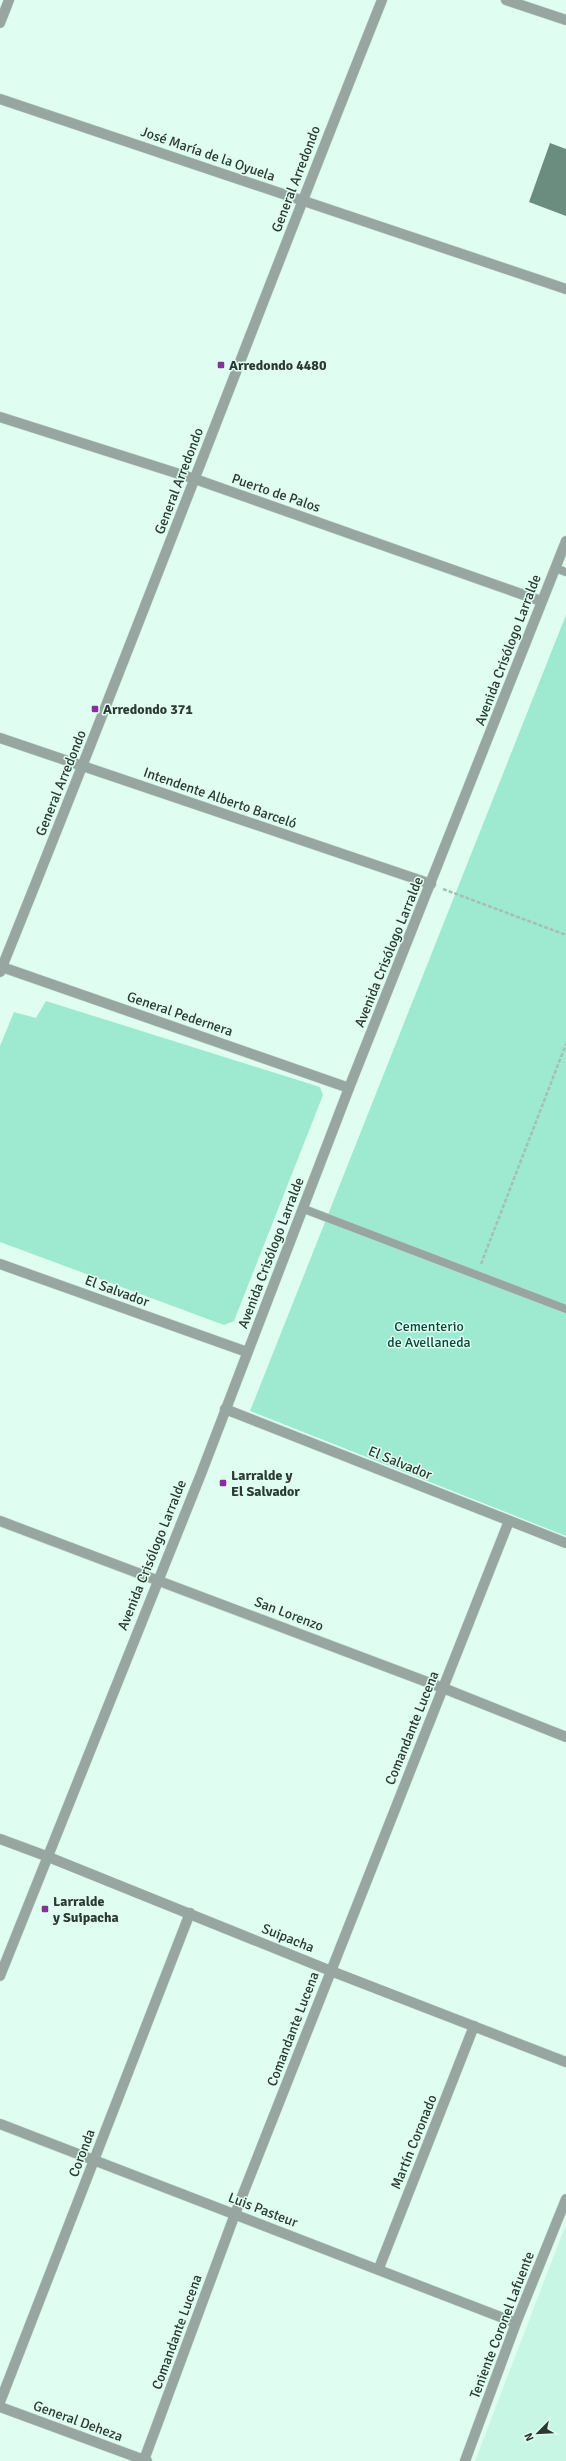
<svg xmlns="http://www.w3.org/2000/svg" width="566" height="2461" viewBox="0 0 566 2461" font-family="Signika,sans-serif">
<rect width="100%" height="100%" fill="#e0fdf2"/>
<path fill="#c8f6e5" d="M566 2224V2461H475Z"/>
<g fill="#9dead0">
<path d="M566 615V1536L250 1411Z"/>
<path d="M46 1001 320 1087 323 1095 234 1321 224 1325 0 1242V1046L14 1012 36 1018Z"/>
</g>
<path fill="#6b8d80" d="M550 143 566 149V216L529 202Z"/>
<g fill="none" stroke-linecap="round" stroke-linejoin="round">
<defs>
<g id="service">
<path d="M555 568 566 572"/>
<path d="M304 1209 566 1309"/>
</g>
<g id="minor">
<path d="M506 0 566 20"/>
<path d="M0 23 9 0"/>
<path d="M0 99 566 289"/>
<path d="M0 417 195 479 541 601"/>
<path d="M0 738 431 884"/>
<path d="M2 967 349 1088"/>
<path d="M0 1264 247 1352"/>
<path d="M225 1409 566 1543"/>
<path d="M0 1521 443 1688 566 1737"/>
<path d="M0 1839 46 1856"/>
<path d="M0 2124 516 2323"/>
<path d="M379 2268 474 2026"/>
<path d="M0 2402 190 1913"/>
<path d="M0 2407 147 2461"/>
<path d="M144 2460 235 2214 509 1521"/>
<path d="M465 2461 516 2323 566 2199"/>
</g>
<g id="tertiary">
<path d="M0 972C131 649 253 323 382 0"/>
<path d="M46 1856 331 1971 566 2062"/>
<path d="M0 1976 201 1474 349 1088 566 541"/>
</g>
</defs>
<use href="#service" stroke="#bfdad0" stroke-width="9"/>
<use href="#minor" stroke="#bfdad0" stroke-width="11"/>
<use href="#tertiary" stroke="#bfdad0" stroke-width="11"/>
<g stroke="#a6bfb6" stroke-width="2.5" stroke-dasharray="4 2" stroke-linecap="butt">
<path d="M443 889 566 935"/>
<path d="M481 1264 566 1044"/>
</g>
<use href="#service" stroke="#97a6a0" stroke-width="8"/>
<use href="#minor" stroke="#97a6a0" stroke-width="10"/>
<use href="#tertiary" stroke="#97a6a0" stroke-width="10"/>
</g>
<g fill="#892f9b" stroke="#e0fdf2" stroke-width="1.5">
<rect x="217" y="361" width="8" height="8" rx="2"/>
<rect x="91" y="705" width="8" height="8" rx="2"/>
<rect x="219" y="1479" width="8" height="8" rx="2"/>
<rect x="41" y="1905" width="8" height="8" rx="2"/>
</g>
<g text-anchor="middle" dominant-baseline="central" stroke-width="3" stroke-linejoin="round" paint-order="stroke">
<g font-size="14" fill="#2a3933" stroke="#e0fdf2">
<text transform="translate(208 154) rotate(19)">José María de la Oyuela</text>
<text transform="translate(296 179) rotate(-69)">General Arredondo</text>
<text transform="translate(179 481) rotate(-69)">General Arredondo</text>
<text transform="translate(276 493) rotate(19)">Puerto de Palos</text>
<text transform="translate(508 650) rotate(-69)">Avenida Crisólogo Larralde</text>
<text transform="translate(61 783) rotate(-68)">General Arredondo</text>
<text transform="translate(220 798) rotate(19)">Intendente Alberto Barceló</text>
<text transform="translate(389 952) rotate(-68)">Avenida Crisólogo Larralde</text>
<text transform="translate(180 1014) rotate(19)">General Pedernera</text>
<text transform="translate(271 1253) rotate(-69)">Avenida Crisólogo Larralde</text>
<text transform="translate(117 1291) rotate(20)">El Salvador</text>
<text transform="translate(400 1463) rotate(22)">El Salvador</text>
<text transform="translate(152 1555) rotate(-68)">Avenida Crisólogo Larralde</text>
<text transform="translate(289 1614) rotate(21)">San Lorenzo</text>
<text transform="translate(412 1728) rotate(-68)">Comandante Lucena</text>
<text transform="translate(288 1938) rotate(22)">Suipacha</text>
<text transform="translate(293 2029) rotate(-69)">Comandante Lucena</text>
<text transform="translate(414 2142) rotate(-68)">Martín Coronado</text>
<text transform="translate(82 2153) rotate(-69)">Coronda</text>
<text transform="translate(263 2210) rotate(21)">Luis Pasteur</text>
<text transform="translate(502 2325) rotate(-69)">Teniente Coronel Lafuente</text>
<text transform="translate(177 2332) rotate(-70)">Comandante Lucena</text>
<text transform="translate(78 2421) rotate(20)">General Deheza</text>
</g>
<g font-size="14" font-weight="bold" fill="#2a3933" stroke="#e0fdf2" text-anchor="start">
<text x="229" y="365">Arredondo 4480</text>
<text x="103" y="709">Arredondo 371</text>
<text x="231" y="1475">Larralde y<tspan x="231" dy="16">El Salvador</tspan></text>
<text x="53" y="1901">Larralde<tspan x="53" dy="16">y Suipacha</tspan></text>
</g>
<g font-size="14" fill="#034a39" stroke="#e0fdf2">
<text x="429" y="1326">Cementerio<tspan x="429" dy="16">de Avellaneda</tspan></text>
</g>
</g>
<g transform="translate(538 2433) rotate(246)" stroke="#e0fdf2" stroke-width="3" paint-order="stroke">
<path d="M0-3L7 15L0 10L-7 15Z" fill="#2a3933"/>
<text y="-6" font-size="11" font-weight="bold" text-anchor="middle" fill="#2a3933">N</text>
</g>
</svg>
